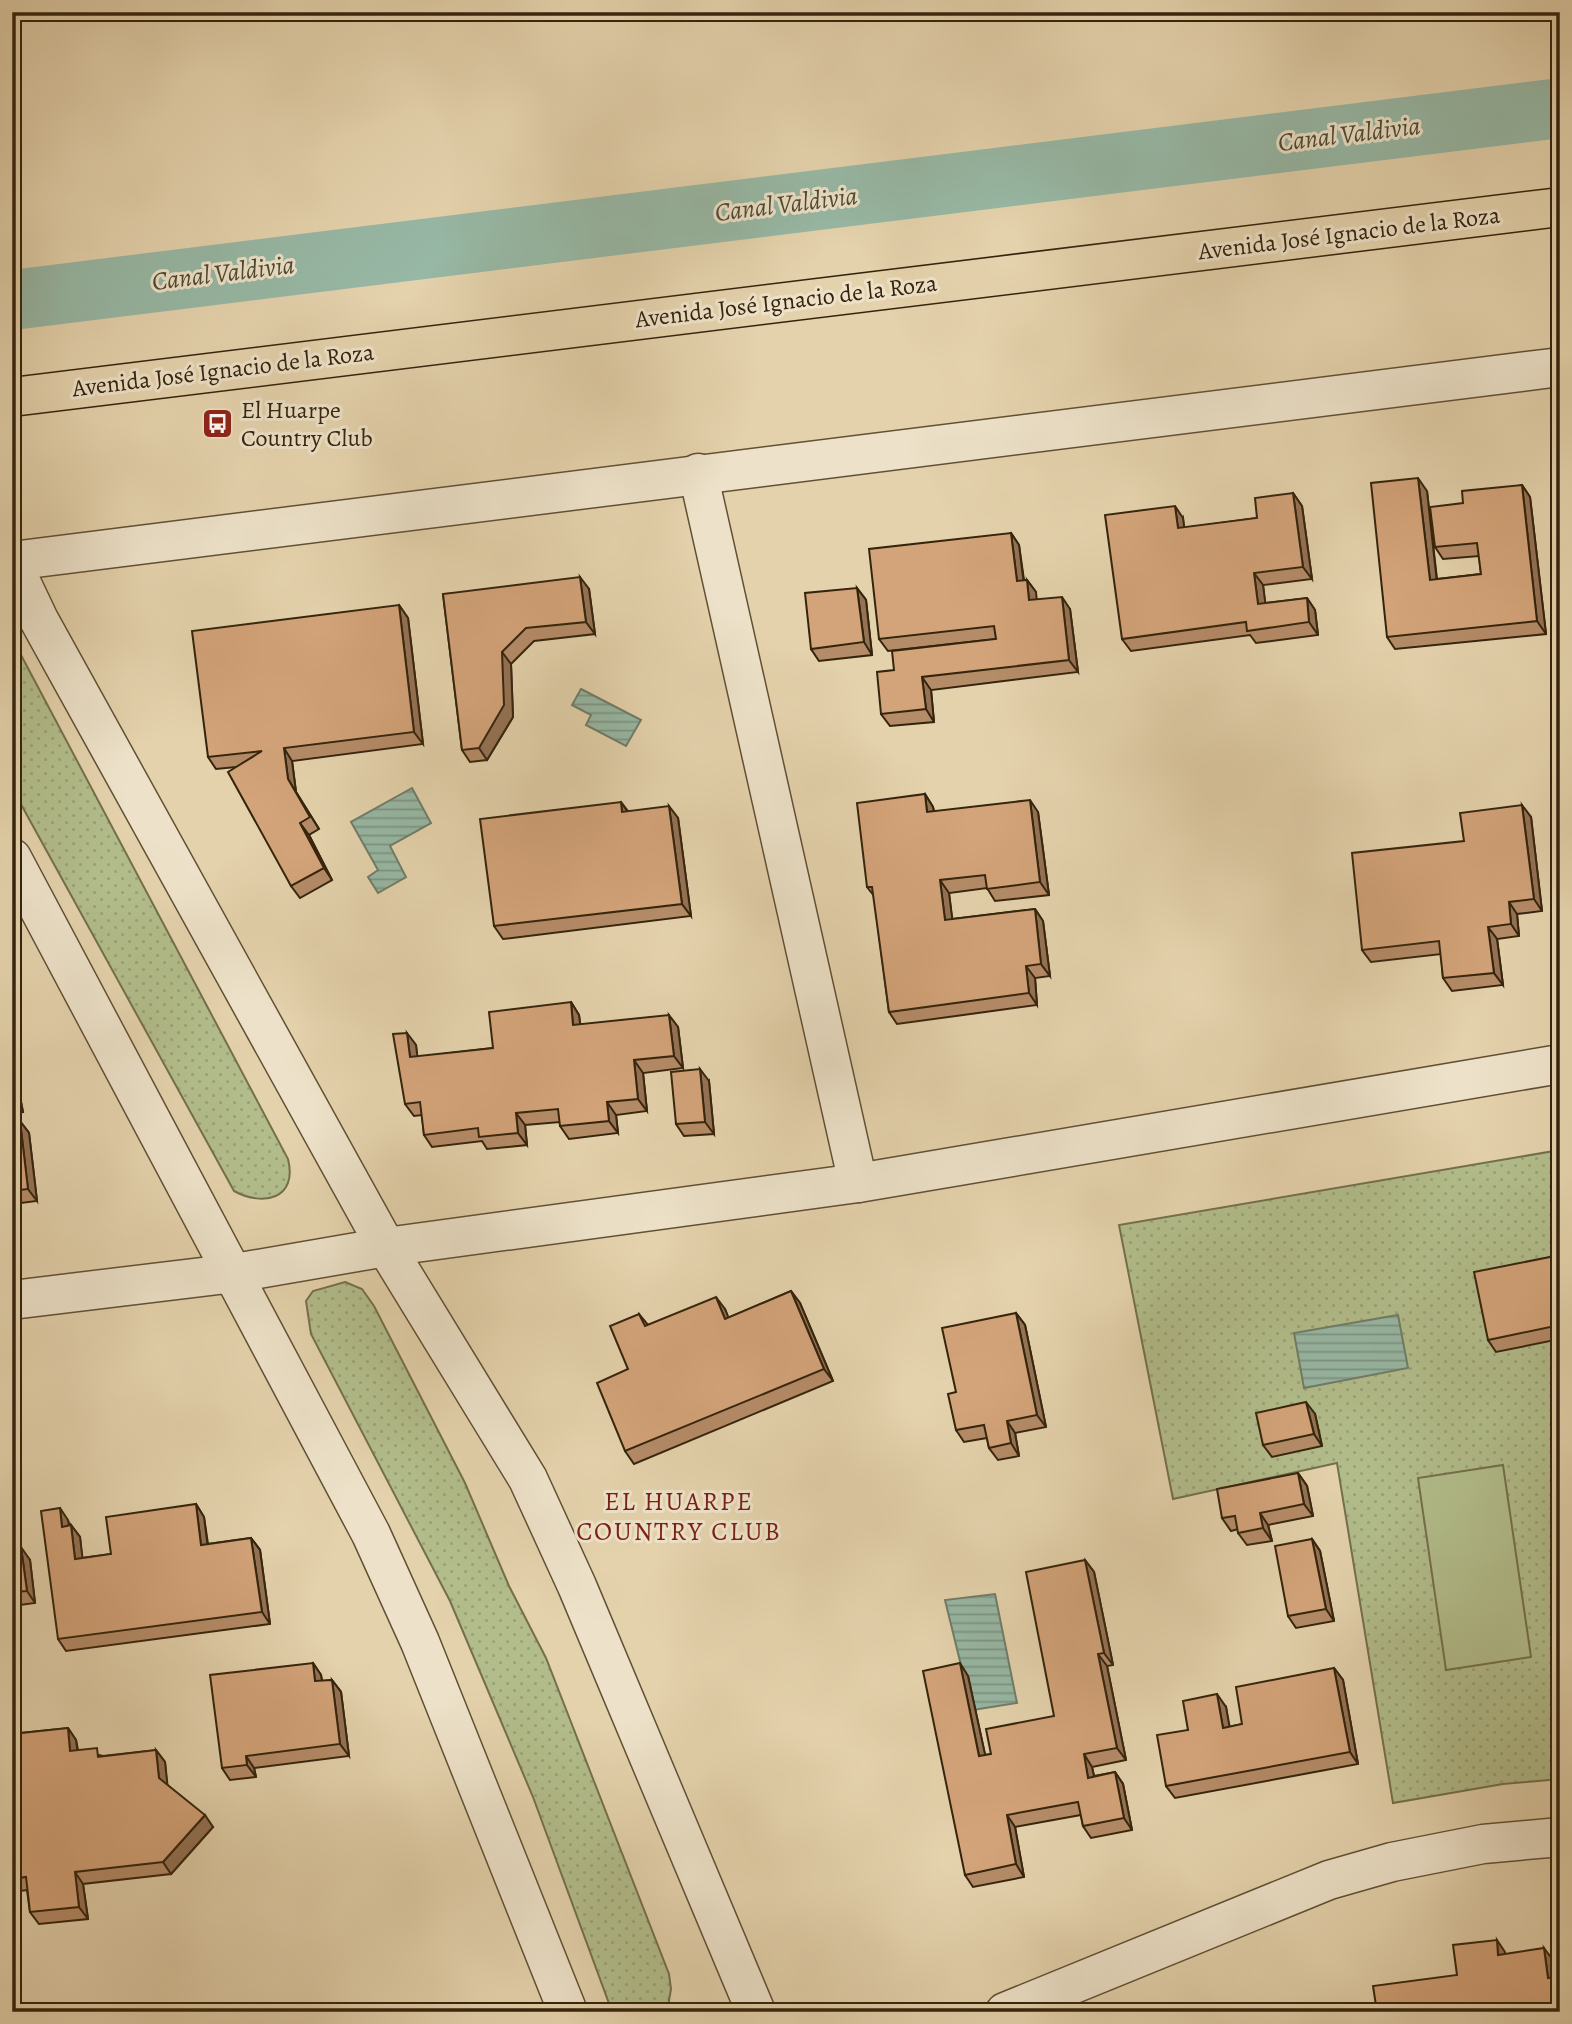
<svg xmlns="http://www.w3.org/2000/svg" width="1572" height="2024" viewBox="0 0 1572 2024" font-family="Alegreya,serif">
<defs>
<pattern id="grass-dots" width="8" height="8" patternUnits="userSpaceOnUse" patternTransform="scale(1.75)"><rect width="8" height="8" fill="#b2bd8b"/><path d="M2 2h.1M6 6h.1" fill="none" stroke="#9aa277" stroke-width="1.8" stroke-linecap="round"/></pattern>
<pattern id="water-rules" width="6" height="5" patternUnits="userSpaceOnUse" patternTransform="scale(1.75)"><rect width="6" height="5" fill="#97b8a5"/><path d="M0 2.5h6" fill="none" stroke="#7c9585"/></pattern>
</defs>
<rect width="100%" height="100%" fill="#e4d2ac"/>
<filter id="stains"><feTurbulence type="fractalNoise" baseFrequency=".00286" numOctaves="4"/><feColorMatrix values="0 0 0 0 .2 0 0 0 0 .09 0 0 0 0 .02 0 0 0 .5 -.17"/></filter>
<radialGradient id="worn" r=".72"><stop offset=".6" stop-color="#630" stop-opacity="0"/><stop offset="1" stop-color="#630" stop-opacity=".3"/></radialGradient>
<g fill="url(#grass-dots)" stroke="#74704c" stroke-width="2">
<path d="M12 638 288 1159C298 1199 263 1207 234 1191L12 788Z"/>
<path d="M1560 1150V1779L1503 1784 1393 1803 1337 1463 1173 1499 1119 1225Z"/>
<path d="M345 1282 362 1289 374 1306 465 1483 509 1586 546 1658 669 1974 671 1989 667 2012H613L610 2006 533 1797 450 1601 311 1334 306 1301 313 1291Z"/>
</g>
<path fill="#b2bd8b" stroke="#74704c" stroke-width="2" d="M1503 1465 1531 1657 1446 1670 1418 1478Z"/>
<g fill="url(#water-rules)" stroke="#707d68" stroke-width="2">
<path d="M581 689 641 720 626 746 586 725 591 715 572 705Z"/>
<path d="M412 788 431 823 390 846 406 877 378 893 368 877 378 870 351 822Z"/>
<path d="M1398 1315 1408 1368 1304 1388 1294 1333Z"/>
<path d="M995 1594 1017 1703 972 1710 945 1600Z"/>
</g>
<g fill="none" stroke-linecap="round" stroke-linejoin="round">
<path stroke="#97b8a5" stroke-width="60" d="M12 300 1560 108"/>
<defs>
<g id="street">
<path d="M698 473 858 1183"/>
<path d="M12 561 1560 367"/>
<path d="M12 563 39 620 386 1247 528 1479 577 1586 756 2012"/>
<path d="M12 858 371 1534 420 1642 568 2012"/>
<path d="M12 1300 235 1273 386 1247 858 1183 1560 1064"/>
<path d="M1005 2012 1329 1880 1392 1862 1483 1844 1560 1837"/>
</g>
<path id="primary" d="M12 397 1560 207"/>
</defs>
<use href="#street" stroke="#615034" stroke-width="41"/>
<use href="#primary" stroke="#35240c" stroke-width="41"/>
<use href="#street" stroke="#ede2c9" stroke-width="38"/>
<use href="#primary" stroke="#e4d2ac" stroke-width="38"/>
</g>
<g fill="#b58c68" stroke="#35240c" stroke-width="2">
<path d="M1522 485 1530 497 1546 634 1395 649 1387 637 1427 491 1437 579 1481 574 1479 556 1443 559 1435 547 1463 503Z"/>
<path d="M1293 493 1302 506 1312 579 1263 585 1265 603 1307 598 1315 610 1318 635 1256 643 1250 635 1131 651 1122 639 1183 518 1184 528 1257 518Z"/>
<path d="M1011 533 1019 545 1024 580H1027L1036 592V600L1070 609 1078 672 931 690 934 722 890 726 881 714 894 670 996 639 888 651 879 639Z"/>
<path d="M857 588 866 600 872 655 819 661 811 649Z"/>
<path d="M589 589 595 634 534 641 511 664 513 717 487 760 470 762 462 750 443 594Z"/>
<path d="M399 605 408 618 423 744 292 761 296 792 319 829 309 835 332 880 300 898 291 886 236 767 216 769 208 757Z"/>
<path d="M925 794 933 807 934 811 1038 812 1049 895 995 901 987 888 949 893 952 919 1035 909 1043 921 1050 976 1035 978 1037 1005 897 1024 889 1012 874 896 867 887Z"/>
<path d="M621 802 628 811 678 818 691 916 503 939 494 926Z"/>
<path d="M1531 817 1542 911 1517 914 1519 936 1497 939 1503 985 1452 991 1443 978 1441 954 1371 962 1362 950 1464 841Z"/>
<path d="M571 1002 579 1015 580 1024 678 1027 683 1068 643 1073 647 1111 616 1115 618 1133 569 1139 560 1126V1122L525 1125 527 1145 487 1149 482 1141 432 1147 424 1135 422 1115 414 1116 405 1104 416 1045 417 1057 493 1048Z"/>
<path d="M709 1081 714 1134 684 1136 676 1124Z"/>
<path d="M12 1086 20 1097 23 1112 12 1113Z"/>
<path d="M20 1121 29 1133 37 1201 12 1204V1122Z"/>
<path d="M1560 1255V1339L1496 1352 1488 1340Z"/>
<path d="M791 1291 800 1303 833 1381 634 1464 625 1451 628 1369 639 1314 648 1325 725 1309 728 1318Z"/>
<path d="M1016 1313 1025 1325 1046 1427 1015 1433 1019 1456 998 1460 989 1448 987 1438 964 1442 956 1430V1392Z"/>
<path d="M1315 1414 1322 1446 1272 1457 1263 1445Z"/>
<path d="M1298 1473 1307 1486 1313 1516 1268 1525 1272 1541 1247 1545 1238 1533V1529L1231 1531 1222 1518Z"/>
<path d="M196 1504 204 1517 208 1544 251 1538 260 1550 270 1624 66 1651 58 1639 68 1520 69 1525H71L80 1537 82 1558 111 1554Z"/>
<path d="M12 1519 17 1527 20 1548 30 1560 35 1603 12 1606Z"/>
<path d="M1312 1539 1320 1551 1334 1621 1296 1628 1288 1616Z"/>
<path d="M1085 1560 1094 1572 1113 1665 1107 1666 1126 1760 1092 1767 1094 1776 1115 1772 1123 1784 1132 1830 1091 1838 1083 1826 1081 1815 1015 1827 1024 1877 973 1887 965 1875 968 1676 985 1755 991 1754 1054 1716Z"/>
<path d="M313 1663 321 1675 322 1681 332 1680 341 1692 349 1756 254 1768 256 1777 230 1780 222 1768Z"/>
<path d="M1334 1668 1343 1680 1358 1764 1175 1798 1166 1786 1188 1730 1226 1707 1229 1727 1242 1724Z"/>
<path d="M68 1728 76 1740 78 1750 103 1756 156 1750 165 1762 167 1785 213 1827 171 1874 83 1884 88 1919 39 1924 30 1912 27 1890 12 1892V1734Z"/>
</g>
<g fill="#947255" stroke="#35240c" stroke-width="2">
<path d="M1418 478 1427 491 1438 592 1430 580Z"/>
<path d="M1522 485 1530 497 1546 634 1537 621Z"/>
<path d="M1293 493 1302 506 1312 579 1303 567Z"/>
<path d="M1175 506 1183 518 1186 541 1178 528Z"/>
<path d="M1011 533 1019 545 1025 593 1017 581Z"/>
<path d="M1254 573 1263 585 1267 616 1258 604Z"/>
<path d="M580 577 589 589 595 634 586 622Z"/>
<path d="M1027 580 1036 592 1038 613 1029 600Z"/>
<path d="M857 588 866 600 872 655 864 642Z"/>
<path d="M1062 597 1070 609 1078 672 1069 660Z"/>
<path d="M1307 598 1315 610 1318 635 1309 622Z"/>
<path d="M399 605 408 618 423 744 414 732Z"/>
<path d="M502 652 511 664 513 717 487 760 479 748Z"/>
<path d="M922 677 931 690 934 722 926 709Z"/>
<path d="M284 748 292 761 296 792 319 829 288 779Z"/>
<path d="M925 794 933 807 936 824 927 812Z"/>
<path d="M1030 800 1038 812 1049 895 1040 882Z"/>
<path d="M621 802 629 814 622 812Z"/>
<path d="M1522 805 1531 817 1542 911 1534 899Z"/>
<path d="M669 806 678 818 691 916 682 904Z"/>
<path d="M300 823 309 835 332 880 324 868Z"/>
<path d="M940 880 949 893 954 932 945 920Z"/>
<path d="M1509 902 1517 914 1519 936 1511 924Z"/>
<path d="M1035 909 1043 921 1050 976 1041 964Z"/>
<path d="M1488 927 1497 939 1503 985 1494 973Z"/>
<path d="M1026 966 1035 978 1037 1005 1029 993Z"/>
<path d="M571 1002 579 1015 582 1037 573 1025Z"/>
<path d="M669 1015 678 1027 683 1068 674 1056Z"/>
<path d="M407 1033 416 1045 419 1070 410 1057Z"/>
<path d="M634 1060 643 1073 647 1111 638 1099Z"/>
<path d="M700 1069 709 1081 714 1134 705 1122Z"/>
<path d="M12 1086 20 1097 23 1112 14 1100Z"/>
<path d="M607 1102 616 1115 618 1133 609 1121Z"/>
<path d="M516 1113 525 1125 527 1145 518 1133Z"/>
<path d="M20 1121 29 1133 37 1201 28 1189Z"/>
<path d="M791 1291 800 1303 833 1381 824 1369Z"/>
<path d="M716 1297 725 1309 734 1331 725 1319Z"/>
<path d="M1016 1313 1025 1325 1046 1427 1037 1415Z"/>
<path d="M1306 1402 1315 1414 1322 1446 1314 1434Z"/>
<path d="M1007 1421 1015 1433 1019 1456 1011 1443Z"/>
<path d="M1298 1473 1307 1486 1313 1516 1304 1504Z"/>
<path d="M196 1504 204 1517 209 1557 201 1545Z"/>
<path d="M60 1508 68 1520 71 1539 62 1527Z"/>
<path d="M1260 1513 1268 1525 1272 1541 1263 1528Z"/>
<path d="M12 1519 17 1527 22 1560 13 1548Z"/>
<path d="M71 1525 80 1537 84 1571 75 1559Z"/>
<path d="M251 1538 260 1550 270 1624 262 1612Z"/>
<path d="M1312 1539 1320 1551 1334 1621 1326 1609Z"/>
<path d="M21 1547 30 1560 35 1603 27 1591Z"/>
<path d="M1085 1560 1094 1572 1113 1665 1104 1653Z"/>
<path d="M1098 1654 1107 1666 1126 1760 1117 1748Z"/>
<path d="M313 1663 321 1675 324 1694 315 1681Z"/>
<path d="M960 1663 968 1676 988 1768 979 1756Z"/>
<path d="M1334 1668 1343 1680 1358 1764 1350 1752Z"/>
<path d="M332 1680 341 1692 349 1756 340 1744Z"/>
<path d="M1217 1694 1226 1707 1232 1740 1223 1728Z"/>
<path d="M68 1728 76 1740 79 1763 70 1751Z"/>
<path d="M156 1750 165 1762 168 1790 159 1778Z"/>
<path d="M1084 1754 1092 1767 1097 1790 1088 1778Z"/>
<path d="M246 1756 254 1768 256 1777 247 1765Z"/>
<path d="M1115 1772 1123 1784 1132 1830 1124 1818Z"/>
<path d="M205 1815 213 1827 171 1874 163 1862Z"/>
<path d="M1007 1815 1015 1827 1024 1877 1016 1864Z"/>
<path d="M75 1872 83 1884 88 1919 79 1907Z"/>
<path d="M1497 1940 1505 1952 1507 1967 1498 1955Z"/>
<path d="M1544 1948 1553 1960 1557 1990 1548 1978Z"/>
</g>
<g fill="#d3a379" stroke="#35240c" stroke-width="2">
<path d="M1418 478 1430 580 1481 574 1477 543 1435 547 1430 507 1463 503 1462 491 1522 485 1537 621 1387 637 1371 483Z"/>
<path d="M1293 493 1303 567 1254 573 1258 604 1307 598 1309 622 1247 631 1246 622 1122 639 1105 515 1175 506 1178 528 1257 518 1255 498Z"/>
<path d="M1011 533 1017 581 1027 580 1029 600 1062 597 1069 660 922 677 926 709 881 714 877 672 894 670 892 651 996 639 994 626 879 639 869 549Z"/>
<path d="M580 577 586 622 526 628 502 652 504 705 479 748 462 750 443 594Z"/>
<path d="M857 588 864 642 811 649 805 593Z"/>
<path d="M399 605 414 732 284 748 288 779 310 817 300 823 324 868 291 886 228 772 262 751 208 757 192 631Z"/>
<path d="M925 794 927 812 1030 800 1040 882 987 889 985 875 940 880 945 920 1035 909 1041 964 1026 966 1029 993 889 1012 872 887H867L857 803Z"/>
<path d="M621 802 622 812 669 806 682 904 494 926 480 819Z"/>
<path d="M1522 805 1534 899 1509 902 1511 924 1488 927 1494 973 1443 978 1439 941 1362 950 1352 853 1464 841 1460 813Z"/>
<path d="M571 1002 573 1025 669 1015 674 1056 634 1060 638 1099 607 1102 609 1121 560 1126 558 1109 516 1113 518 1133 479 1137 478 1128 424 1135 420 1102 405 1104 393 1034 407 1033 410 1057 493 1048 489 1012Z"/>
<path d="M700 1069 705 1122 676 1124 671 1072Z"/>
<path d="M20 1121 28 1189 12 1191V1122Z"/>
<path d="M1560 1255V1325L1488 1340 1474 1272Z"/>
<path d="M791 1291 824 1369 625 1451 597 1383 628 1369 610 1326 639 1314 645 1326 716 1297 725 1319Z"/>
<path d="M1016 1313 1037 1415 1007 1421 1011 1443 989 1448 984 1425 956 1430 948 1394 956 1392 942 1328Z"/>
<path d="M1306 1402 1314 1434 1263 1445 1256 1413Z"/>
<path d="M1298 1473 1304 1504 1260 1513 1263 1528 1238 1533 1235 1516 1222 1518 1217 1489Z"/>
<path d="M196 1504 201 1545 251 1538 262 1612 58 1639 41 1511 60 1508 62 1527 71 1525 75 1559 111 1554 106 1517Z"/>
<path d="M1312 1539 1326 1609 1288 1616 1275 1546Z"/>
<path d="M12 1542 13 1548 21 1547 27 1591 12 1592Z"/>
<path d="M1085 1560 1104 1653 1098 1654 1117 1748 1084 1754 1088 1778 1115 1772 1124 1818 1083 1826 1078 1802 1007 1815 1016 1864 965 1875 923 1671 960 1663 979 1756 991 1754 986 1729 1054 1716 1026 1572Z"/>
<path d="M313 1663 315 1681 332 1680 340 1744 246 1756 247 1765 222 1768 210 1675Z"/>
<path d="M1334 1668 1350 1752 1166 1786 1157 1735 1188 1730 1183 1701 1217 1694 1223 1728 1242 1724 1236 1687Z"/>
<path d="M68 1728 70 1751 97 1748 98 1757 156 1750 159 1778 205 1815 163 1862 75 1872 79 1907 30 1912 26 1877 12 1879V1734Z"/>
<path d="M1497 1940 1498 1955 1544 1948 1548 1978 1560 1976V2012H1377L1373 1986 1457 1975 1453 1945Z"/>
<path d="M1302 2008 1303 2012H1277Z"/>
</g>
<defs>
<symbol id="bus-square" viewBox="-11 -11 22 22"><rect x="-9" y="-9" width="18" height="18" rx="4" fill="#8f2418" stroke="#ede2c9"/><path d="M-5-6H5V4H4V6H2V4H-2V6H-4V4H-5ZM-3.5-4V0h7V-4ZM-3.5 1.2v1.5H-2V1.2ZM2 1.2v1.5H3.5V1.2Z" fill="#fff"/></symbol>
</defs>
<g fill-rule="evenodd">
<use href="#bus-square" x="200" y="406" width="35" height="35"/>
</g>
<g text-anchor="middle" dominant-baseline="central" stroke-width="6" stroke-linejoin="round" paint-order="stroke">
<g font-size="24" fill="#35240c" stroke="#ede2c9">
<text transform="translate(1349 233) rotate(-7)">Avenida José Ignacio de la Roza</text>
<text transform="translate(786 301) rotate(-7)">Avenida José Ignacio de la Roza</text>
<text transform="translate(223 370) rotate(-7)">Avenida José Ignacio de la Roza</text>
</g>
<g font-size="24" fill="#35240c" stroke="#ede2c9" text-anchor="start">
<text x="241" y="410">El Huarpe<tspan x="241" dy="28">Country Club</tspan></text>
</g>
<g font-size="26" font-style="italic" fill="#4e4932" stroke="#ede2c9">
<text transform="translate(1349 134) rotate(-7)">Canal Valdivia</text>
<text transform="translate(786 204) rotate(-7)">Canal Valdivia</text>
<text transform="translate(223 273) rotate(-7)">Canal Valdivia</text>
</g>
<g font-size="26" letter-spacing="2" fill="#7a1f14" stroke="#ede2c9">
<text x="679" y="1501">EL HUARPE<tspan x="679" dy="30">COUNTRY CLUB</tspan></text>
</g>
</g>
<rect width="1572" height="2024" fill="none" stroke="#e4d2ac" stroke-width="42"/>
<rect x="14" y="14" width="1544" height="1996" fill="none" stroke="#35240c" stroke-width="3.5"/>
<rect x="21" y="21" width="1530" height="1982" fill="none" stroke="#35240c" stroke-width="2"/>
<rect width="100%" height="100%" filter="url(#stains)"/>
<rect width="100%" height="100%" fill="url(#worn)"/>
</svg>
